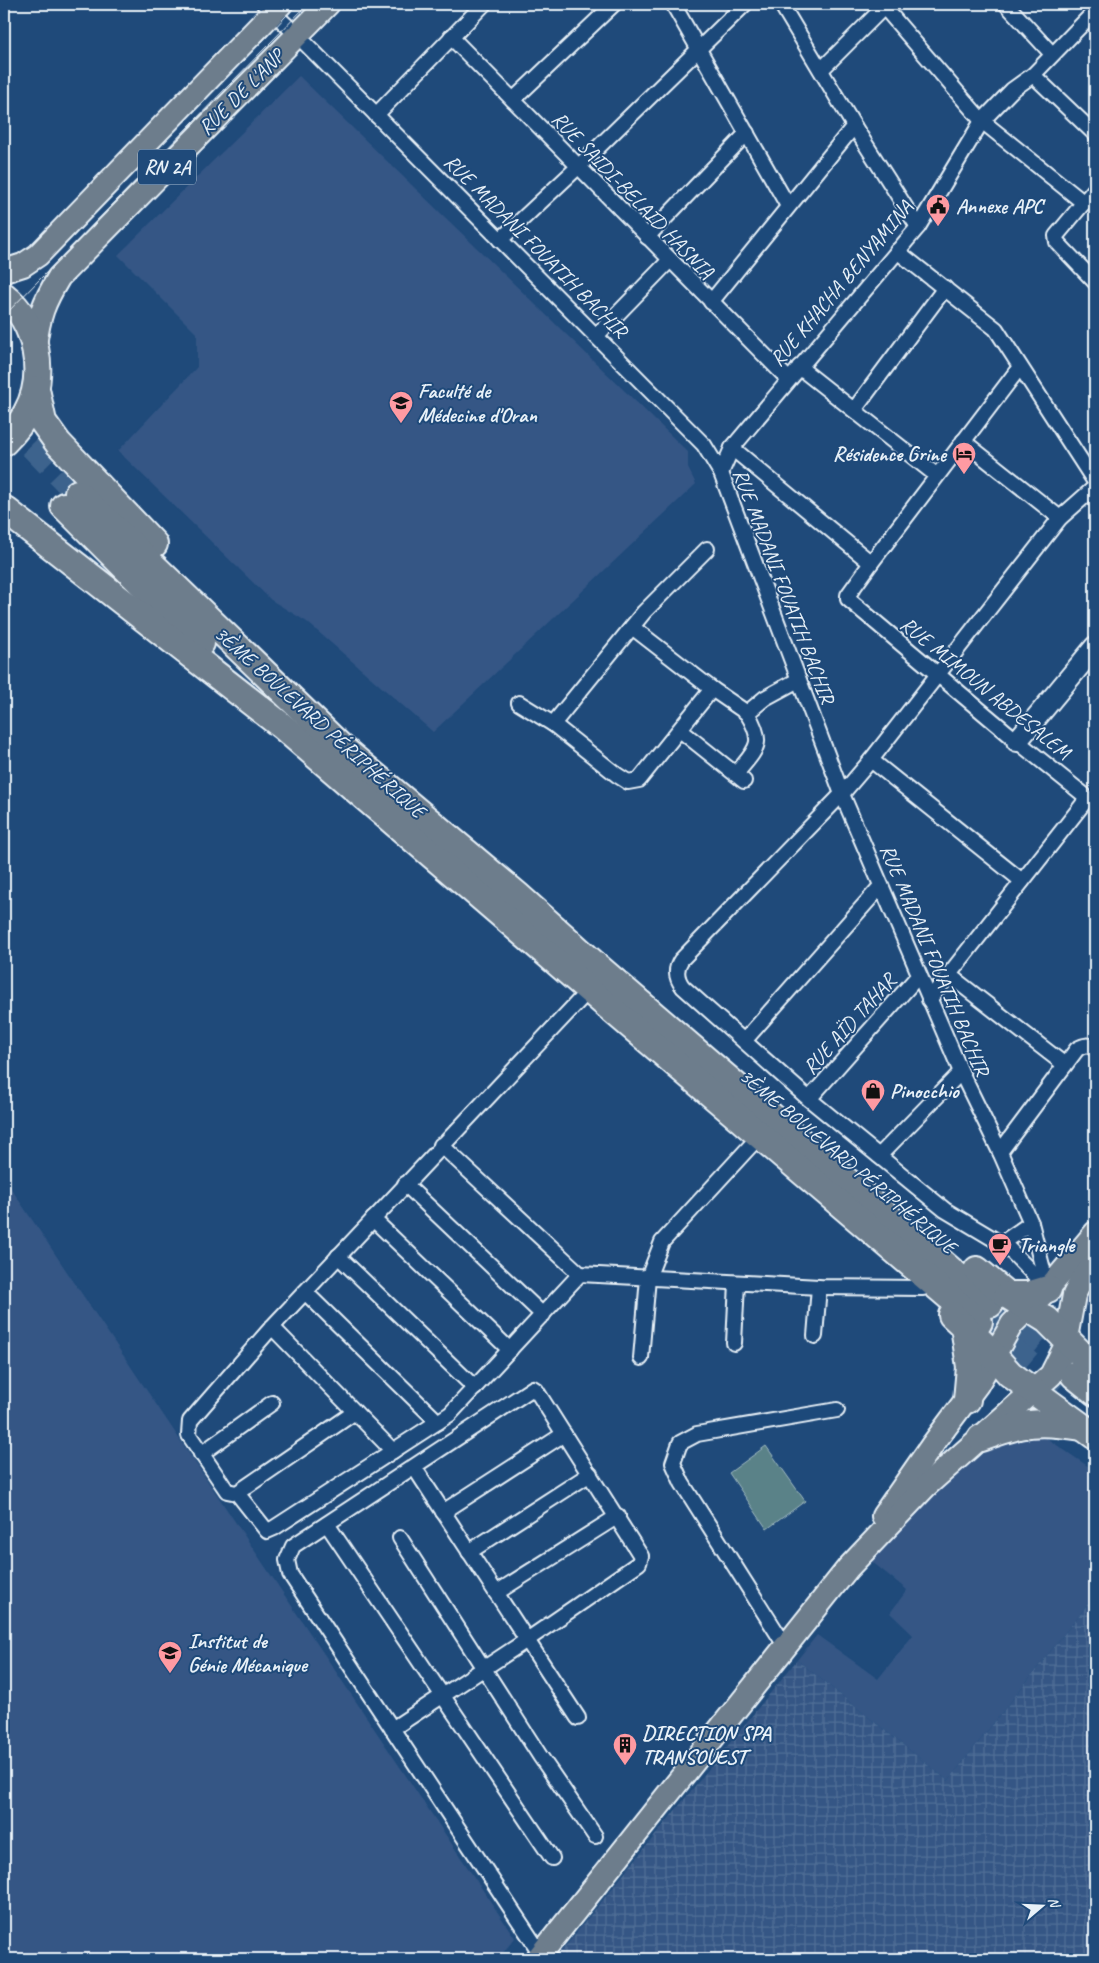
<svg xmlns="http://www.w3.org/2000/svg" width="1099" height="1963" viewBox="0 0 1099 1963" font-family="Caveat,sans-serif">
<defs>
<pattern id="industrial-grid" width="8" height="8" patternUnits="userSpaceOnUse" patternTransform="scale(1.25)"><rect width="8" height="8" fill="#345685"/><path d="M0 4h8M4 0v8" fill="none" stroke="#516f97"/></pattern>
</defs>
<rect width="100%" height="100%" fill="#1f4a7a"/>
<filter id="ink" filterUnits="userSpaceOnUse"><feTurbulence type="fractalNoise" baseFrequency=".02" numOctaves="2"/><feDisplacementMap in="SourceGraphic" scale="10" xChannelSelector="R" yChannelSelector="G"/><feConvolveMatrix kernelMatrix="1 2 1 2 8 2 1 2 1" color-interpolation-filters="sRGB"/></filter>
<g filter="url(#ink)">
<g fill="#345685">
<path d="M299 76 688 452V468L696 484 433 732 307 622 271 600 118 451 197 367V334L118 255Z"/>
<path d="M4 1178 515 1938 498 1959H4Z"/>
<path d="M1039 1433 1095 1471V1595L948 1781 797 1660 817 1635 878 1679 913 1635 890 1613 907 1590 871 1561 892 1534 962 1469 1000 1441Z"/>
</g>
<g fill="url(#industrial-grid)">
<path d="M1095 1280V1323L1088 1316 1084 1294Z"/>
<path d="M1095 1595V1959H555L797 1660 948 1781Z"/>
</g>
<path fill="#5a8288" stroke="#a1bac0" d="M766 1446 805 1501 767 1529 729 1473Z"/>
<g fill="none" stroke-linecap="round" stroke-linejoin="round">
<g stroke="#3d638d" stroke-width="26" stroke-dasharray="26 13" stroke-linecap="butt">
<path d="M4 417 78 493"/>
<path d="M990 1304 1074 1375"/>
<path d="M979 1322 1062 1391"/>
</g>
<defs>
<g id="street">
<path d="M264 4 297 35 704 445 721 473 842 794 961 1072 1000 1152 1031 1223 1048 1289"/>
<path d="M673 4 788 206"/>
<path d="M781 4 854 126 918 227"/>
<path d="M1006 4 1052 54"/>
<path d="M884 7 982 121 1084 203"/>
<path d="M451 37 788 379"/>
<path d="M821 70 887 4"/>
<path d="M1033 75 1095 134"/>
<path d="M513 100 614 4"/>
<path d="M376 115 484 4"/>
<path d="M1095 189 1056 236 1057 242 1095 282"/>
<path d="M647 237 747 133"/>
<path d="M500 240 578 167 745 4"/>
<path d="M897 251 996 329 1095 482"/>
<path d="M711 302 854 126"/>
<path d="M597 335 670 260"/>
<path d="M799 367 936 475"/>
<path d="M854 410 945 288"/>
<path d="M963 441 1060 518"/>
<path d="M732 448 871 563"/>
<path d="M721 473 732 448 918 227 982 121 1012 90 1033 75 1095 11"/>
<path d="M632 627 712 689 747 713"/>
<path d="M519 703 553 724 617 775 628 782 639 780 712 689"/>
<path d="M553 724 644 612 707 549"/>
<path d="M680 730 744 781"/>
<path d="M871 760 1022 881"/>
<path d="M736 774C756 749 766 744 747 713L765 698 798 680"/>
<path d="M949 975 1065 1065"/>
<path d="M929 1000 1083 804 1085 798 1083 794 1017 741 848 599V595L871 563 1020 367"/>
<path d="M744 1041 881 886"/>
<path d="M809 1099 919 975"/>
<path d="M441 1145 580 1274"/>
<path d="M1000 1152 1077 1049C1084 1045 1088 1044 1095 1049"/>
<path d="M879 1156 961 1072"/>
<path d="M405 1184 543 1315"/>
<path d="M373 1219 510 1350"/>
<path d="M1002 1243 1031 1223"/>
<path d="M338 1256 475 1388"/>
<path d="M1047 1288 1007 1247 945 1210 809 1099 683 987C676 978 675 969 681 960L842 794 871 760 1060 518 1095 487"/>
<path d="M305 1292 438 1422"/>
<path d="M272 1327 393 1451"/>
<path d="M815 1336 819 1287"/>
<path d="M734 1343 737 1283"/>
<path d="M641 1358 648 1278 662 1242 754 1142"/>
<path d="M355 1412 237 1493 227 1491 189 1435 190 1421 272 1327 589 990"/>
<path d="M201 1454 272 1403"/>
<path d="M414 1467 578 1718"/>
<path d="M237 1493 267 1531 274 1528 450 1414 580 1274 819 1287 923 1288"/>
<path d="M443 1512 564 1434"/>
<path d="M327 1524 552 1858"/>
<path d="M400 1538 540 1756 595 1836"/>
<path d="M469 1552 590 1474"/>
<path d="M496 1593 618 1516"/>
<path d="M786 1647 682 1483 673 1463 680 1443 697 1434 837 1410"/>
<path d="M392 1729 527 1640 639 1563 641 1556 536 1390 533 1388 293 1546 287 1560 290 1574 541 1954"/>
</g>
<path id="secondary" d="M1017 741 1095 647"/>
<g id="primary">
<path d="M4 271 23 265 38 255 281 4"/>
<path d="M35 346C39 315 43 304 59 277L328 4"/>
<path d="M883 1516 933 1444 977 1385 1012 1324 1048 1289 1095 1233"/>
<path d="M537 1959 848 1568 926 1486 1051 1375 1064 1349 1074 1295 1081 1281 1095 1262"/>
</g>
<g id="highway">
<path d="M4 296C37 322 47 375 27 412 21 424 13 433 4 442"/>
<path d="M36 389 43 422 58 443 154 544"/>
<path d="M78 493 343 749 517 895 593 963 990 1304"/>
<path d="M64 506 201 643"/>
<path d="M4 509 282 726 589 990 979 1322"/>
<path d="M977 1270 1007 1295 1047 1320 1095 1368"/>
<path d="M1007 1295H1028L1048 1289"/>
<path d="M952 1315 982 1343 1010 1374 1095 1436"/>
<path d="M964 1326 970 1367 967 1400"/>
<path d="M1074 1375 1095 1392"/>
<path d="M981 1438C1024 1422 1037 1420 1082 1427"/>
</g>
</defs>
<use href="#street" stroke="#e8f1f8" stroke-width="18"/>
<use href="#secondary" stroke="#e8f1f8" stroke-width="24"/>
<use href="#primary" stroke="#e8f1f8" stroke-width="26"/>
<use href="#highway" stroke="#e8f1f8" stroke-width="30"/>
<use href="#street" stroke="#1f4a7a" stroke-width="14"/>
<use href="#secondary" stroke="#1f4a7a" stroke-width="20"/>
<use href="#primary" stroke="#6d7d8c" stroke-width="22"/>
<use href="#highway" stroke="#6d7d8c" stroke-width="26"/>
<g stroke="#e8f1f8" stroke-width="1">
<path d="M262 42 297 4"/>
<path d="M4 316 308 4"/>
</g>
</g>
</g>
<defs>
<symbol id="civic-pin" viewBox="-11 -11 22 30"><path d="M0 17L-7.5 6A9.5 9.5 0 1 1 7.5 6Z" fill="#ff9aa2" stroke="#1f4a7a"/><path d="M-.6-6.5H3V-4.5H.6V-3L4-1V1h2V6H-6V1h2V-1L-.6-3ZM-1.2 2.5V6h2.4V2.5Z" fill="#111"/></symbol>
<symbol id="university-pin" viewBox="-11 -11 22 30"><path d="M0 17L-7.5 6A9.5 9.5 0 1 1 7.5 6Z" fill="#ff9aa2" stroke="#1f4a7a"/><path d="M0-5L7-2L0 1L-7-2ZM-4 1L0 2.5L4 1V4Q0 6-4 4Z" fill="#111"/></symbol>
<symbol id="hotel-pin" viewBox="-11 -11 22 30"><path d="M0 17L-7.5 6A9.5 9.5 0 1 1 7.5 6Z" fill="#ff9aa2" stroke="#1f4a7a"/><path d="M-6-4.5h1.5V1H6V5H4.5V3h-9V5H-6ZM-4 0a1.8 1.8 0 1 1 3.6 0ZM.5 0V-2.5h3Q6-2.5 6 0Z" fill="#111"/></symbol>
<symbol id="shop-pin" viewBox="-11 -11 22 30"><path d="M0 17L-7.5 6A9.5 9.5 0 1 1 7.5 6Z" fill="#ff9aa2" stroke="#1f4a7a"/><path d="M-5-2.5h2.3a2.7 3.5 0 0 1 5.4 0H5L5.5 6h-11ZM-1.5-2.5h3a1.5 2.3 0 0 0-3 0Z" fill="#111"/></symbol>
<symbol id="cafe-pin" viewBox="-11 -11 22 30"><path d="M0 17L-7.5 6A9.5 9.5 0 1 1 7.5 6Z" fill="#ff9aa2" stroke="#1f4a7a"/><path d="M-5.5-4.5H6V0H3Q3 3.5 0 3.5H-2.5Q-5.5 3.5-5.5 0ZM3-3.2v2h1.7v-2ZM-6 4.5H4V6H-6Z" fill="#111"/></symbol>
<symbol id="building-pin" viewBox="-11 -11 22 30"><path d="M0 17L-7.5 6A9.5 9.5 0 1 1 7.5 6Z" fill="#ff9aa2" stroke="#1f4a7a"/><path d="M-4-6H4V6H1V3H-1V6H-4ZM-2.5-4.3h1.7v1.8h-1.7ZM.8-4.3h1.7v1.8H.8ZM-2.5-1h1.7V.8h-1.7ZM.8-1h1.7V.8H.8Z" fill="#111"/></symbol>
</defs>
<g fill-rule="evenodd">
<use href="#civic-pin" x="924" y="192" width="28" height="38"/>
<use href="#university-pin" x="387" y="389" width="28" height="38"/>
<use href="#hotel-pin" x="950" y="440" width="28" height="38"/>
<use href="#shop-pin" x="859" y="1077" width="28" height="38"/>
<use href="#cafe-pin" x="986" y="1231" width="28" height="38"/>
<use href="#university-pin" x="156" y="1639" width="28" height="38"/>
<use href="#building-pin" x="611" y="1731" width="28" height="38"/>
</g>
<g text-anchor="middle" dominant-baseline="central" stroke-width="4" stroke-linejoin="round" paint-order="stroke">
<rect fill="#1f4a7a" stroke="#acbfd2" stroke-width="1" x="138" y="149.5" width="58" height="35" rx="4"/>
<g font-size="20" font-weight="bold" fill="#e8f1f8">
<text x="167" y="167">RN 2A</text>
</g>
<g font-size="21" fill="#e8f1f8" stroke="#1f4a7a">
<text transform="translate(241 92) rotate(-45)">RUE DE L'ANP</text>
<text transform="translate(633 195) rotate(46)">RUE SAIDI-BELAID HASNIA</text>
<text transform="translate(536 246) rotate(45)">RUE MADANI FOUATIH BACHIR</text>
<text transform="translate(841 283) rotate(-50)">RUE KHACHA BENYAMINA</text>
<text transform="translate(784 586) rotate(69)">RUE MADANI FOUATIH BACHIR</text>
<text transform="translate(986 688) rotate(39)">RUE MIMOUN ABDESALEM</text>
<text transform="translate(320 722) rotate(42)">3ÈME BOULEVARD PÉRIPHÉRIQUE</text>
<text transform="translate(935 960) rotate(67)">RUE MADANI FOUATIH BACHIR</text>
<text transform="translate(849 1024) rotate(-48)">RUE AÏD TAHAR</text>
<text transform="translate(848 1161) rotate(40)">3ÈME BOULEVARD PÉRIPHÉRIQUE</text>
</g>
<g font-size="21" font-weight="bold" fill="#e8f1f8" stroke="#1f4a7a" text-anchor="start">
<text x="956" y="206">Annexe APC</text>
<text x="418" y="391">Faculté de<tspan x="418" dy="24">Médecine d'Oran</tspan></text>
<text x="946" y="454" text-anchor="end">Résidence Grine</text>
<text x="890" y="1091">Pinocchio</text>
<text x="1018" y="1245">Triangle</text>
<text x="188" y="1641">Institut de<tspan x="188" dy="24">Génie Mécanique</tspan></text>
<text x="642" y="1733">DIRECTION SPA<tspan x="642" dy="24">TRANSOUEST</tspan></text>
</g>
</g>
<rect width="1099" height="1963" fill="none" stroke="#1f4a7a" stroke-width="20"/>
<rect x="10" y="10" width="1079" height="1943" fill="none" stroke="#e8f1f8" stroke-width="2" filter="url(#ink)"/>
<g transform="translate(1042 1906) rotate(71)" stroke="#1f4a7a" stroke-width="4" paint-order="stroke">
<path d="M0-4L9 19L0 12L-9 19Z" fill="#e8f1f8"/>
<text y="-8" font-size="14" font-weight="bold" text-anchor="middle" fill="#e8f1f8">N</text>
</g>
</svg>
